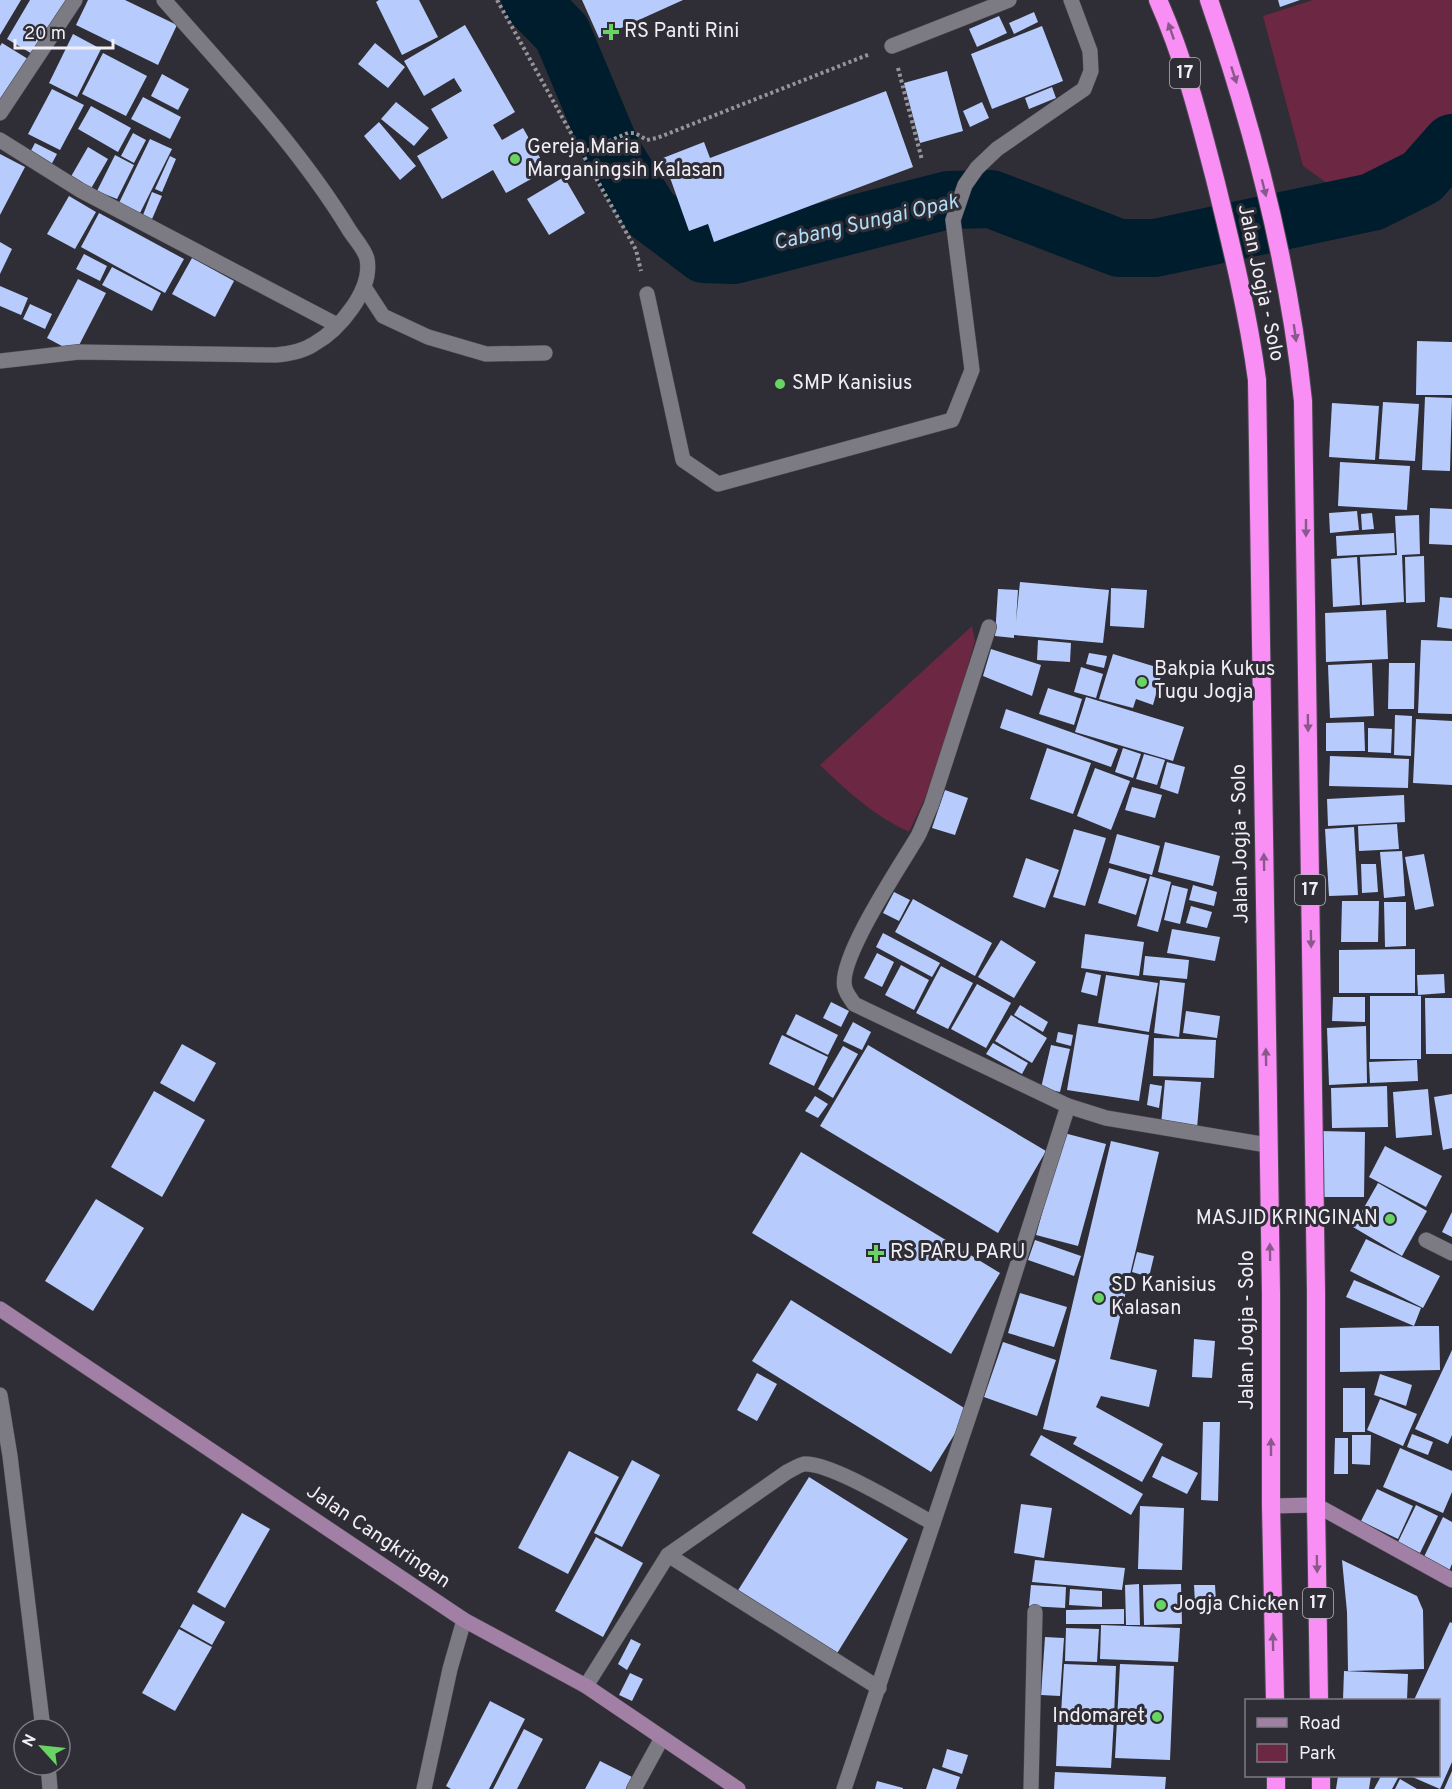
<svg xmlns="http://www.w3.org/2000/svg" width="1452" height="1789" viewBox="0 0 1452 1789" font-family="Overpass,sans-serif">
<rect width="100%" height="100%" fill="#2f2d35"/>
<g fill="#6c2742">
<path d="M1313 0H1452V134L1384 175 1385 181C1373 190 1363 196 1348 198L1303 166 1263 16Z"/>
<path d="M972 626 975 641 955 711 925 798 909 832C874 816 847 791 820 765Z"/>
</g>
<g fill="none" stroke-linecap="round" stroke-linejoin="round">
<path stroke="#001d2d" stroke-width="58" d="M530 0 562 33 612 152 651 214 704 254 734 255 948 200 991 199 1119 248H1155L1372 202 1422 177 1452 143"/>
</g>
<g fill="#b7ccfc">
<path d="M0 0H21L0 35Z"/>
<path d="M30 0H67L34 55 7 39Z"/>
<path d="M88 0H125L177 25 158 65 76 25Z"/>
<path d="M379 0H419L438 37 402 55 376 2Z"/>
<path d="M582 0H683L599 38Z"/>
<path d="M1278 0H1300L1280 7Z"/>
<path d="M1034 12 1038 22 1014 34 1009 23Z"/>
<path d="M999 16 1007 33 977 47 969 29Z"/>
<path d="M465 25 515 112 493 125 502 140 523 128 547 170 506 193 493 170 442 199 417 156 448 138 431 109 462 91 454 78 424 96 404 61Z"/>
<path d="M1042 26 1063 81 992 109 971 54Z"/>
<path d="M73 34 101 49 77 97 49 83Z"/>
<path d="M2 43 28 59 0 103V46Z"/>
<path d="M375 43 405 67 388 88 358 64Z"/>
<path d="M103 53 147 76 126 116 82 94Z"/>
<path d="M947 71 963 131 920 143 904 83Z"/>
<path d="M162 74 189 89 178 110 151 96Z"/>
<path d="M1052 87 1056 98 1029 109 1025 98Z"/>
<path d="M52 89 84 105 60 150 28 134Z"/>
<path d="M886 91 913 167 714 242 708 224 689 231 663 158 704 142 710 158Z"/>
<path d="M143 97 181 117 170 139 131 119Z"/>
<path d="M396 102 429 128 414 146 381 119Z"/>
<path d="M982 102 989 118 970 127 963 111Z"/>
<path d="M91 106 131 128 118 152 78 129Z"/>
<path d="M379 122 416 166 400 180 364 136Z"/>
<path d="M133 133 146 140 134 163 121 156Z"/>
<path d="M150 139 172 149 139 215 118 205Z"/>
<path d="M35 143 57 154 50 167 28 156Z"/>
<path d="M88 147 108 159 89 192 69 180Z"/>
<path d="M0 154 25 167 0 215Z"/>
<path d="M115 155 134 165 117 199 97 191Z"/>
<path d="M170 156 176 159 162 192 155 189Z"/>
<path d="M564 177 585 213 549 235 527 199Z"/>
<path d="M152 192 162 196 152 219 143 215Z"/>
<path d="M69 196 96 212 75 249 47 234Z"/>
<path d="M99 213 184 259 165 293 81 247Z"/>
<path d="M0 242 12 249 0 274Z"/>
<path d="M84 254 107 266 100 281 76 269Z"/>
<path d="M192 258 234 281 215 317 172 294Z"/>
<path d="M112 267 161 293 152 311 102 285Z"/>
<path d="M78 279 106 293 75 353 47 338Z"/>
<path d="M0 286 28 298 21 315 0 306Z"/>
<path d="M30 304 52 314 45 329 23 319Z"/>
<path d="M1417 341 1452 342V395H1416Z"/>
<path d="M1425 397 1452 398 1450 471 1422 470Z"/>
<path d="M1383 402 1419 404 1415 461 1379 459Z"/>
<path d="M1332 403 1379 406 1375 460 1329 457Z"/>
<path d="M1340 462 1410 466 1407 510 1338 506Z"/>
<path d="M1430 508 1452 509V545L1429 544Z"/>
<path d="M1357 511 1359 530 1330 533 1329 513Z"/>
<path d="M1372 513 1374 529 1362 530 1361 514Z"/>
<path d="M1419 515 1420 554 1402 555 1404 602 1362 605 1360 557 1397 555 1395 516Z"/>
<path d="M1394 533 1395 553 1337 556 1336 536Z"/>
<path d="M1424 556 1425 602 1406 603 1405 557Z"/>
<path d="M1357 557 1360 605 1333 607 1331 559Z"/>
<path d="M1020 582 1109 590 1103 643 1014 635V638L995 636 998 589 1018 590 1016 621Z"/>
<path d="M1111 588 1147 590 1144 628 1110 626Z"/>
<path d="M1440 597 1452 598V629L1437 627Z"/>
<path d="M1386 610 1388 659 1326 662 1325 613Z"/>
<path d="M1038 640 1071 643 1070 662 1037 660Z"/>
<path d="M1421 640 1452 641V714L1418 713Z"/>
<path d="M991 649 1041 665 1032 696 983 676Z"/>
<path d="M1089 653 1107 656 1104 668 1086 664Z"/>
<path d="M1113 654 1163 669 1153 705 1136 699 1133 708 1099 699Z"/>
<path d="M1372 663 1374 716 1330 718 1328 665Z"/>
<path d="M1389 663H1415L1414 709H1388Z"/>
<path d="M1081 667 1103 674 1096 698 1074 692Z"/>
<path d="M1048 688 1082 699 1074 725 1039 714Z"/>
<path d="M1086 697 1184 727 1173 761 1075 732Z"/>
<path d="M1006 709 1118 749 1111 767 1000 728Z"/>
<path d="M1395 715 1412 716 1411 756 1394 755Z"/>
<path d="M1416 719 1452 721V785L1413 783Z"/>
<path d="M1364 722 1365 751H1326V723Z"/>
<path d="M1368 728 1392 729 1391 753 1368 752Z"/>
<path d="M1047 748 1091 763 1073 814 1030 799Z"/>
<path d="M1123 748 1141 754 1133 778 1115 772Z"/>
<path d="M1144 754 1165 760 1157 785 1136 779Z"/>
<path d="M1330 756 1409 759 1408 788 1329 786Z"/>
<path d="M1167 762 1185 767 1178 794 1160 788Z"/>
<path d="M1095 768 1130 781 1111 830 1077 816Z"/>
<path d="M1132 787 1162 795 1155 818 1125 810Z"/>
<path d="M945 790 968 798 955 835 932 828Z"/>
<path d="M1404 795 1405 822 1328 826 1327 799Z"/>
<path d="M1397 824 1399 849 1359 851 1358 826Z"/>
<path d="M1354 827 1358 895 1329 896 1325 829Z"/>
<path d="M1074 829 1106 838 1085 906 1053 897Z"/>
<path d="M1117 834 1160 846 1152 875 1109 863Z"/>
<path d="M1165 842 1220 856 1213 886 1158 872Z"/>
<path d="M1402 851 1405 896 1384 898 1380 852Z"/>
<path d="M1424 854 1434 906 1415 910 1405 857Z"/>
<path d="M1026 858 1059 870 1045 908 1013 897Z"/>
<path d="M1361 864H1376L1378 892 1362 893Z"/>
<path d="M1109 868 1147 879 1136 915 1098 903Z"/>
<path d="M1150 876 1171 882 1158 932 1137 926Z"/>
<path d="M1172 885 1188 889 1180 924 1164 920Z"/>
<path d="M1193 885 1217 892 1214 906 1189 900Z"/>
<path d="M894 892 910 900 899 921 883 913Z"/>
<path d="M913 899 992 943 975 976 895 932Z"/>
<path d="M1342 901H1379L1378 942H1341Z"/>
<path d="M1384 902H1406V946L1385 947Z"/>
<path d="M1191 906 1212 912 1207 928 1186 923Z"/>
<path d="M1172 929 1220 937 1215 961 1167 953Z"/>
<path d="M883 933 940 963 932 977 876 947Z"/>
<path d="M1085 934 1144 942 1139 976 1081 968Z"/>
<path d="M1001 940 1036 962 1014 998 978 977Z"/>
<path d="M1415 949V993H1339V950Z"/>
<path d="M877 953 894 962 882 987 864 978Z"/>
<path d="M1145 956 1189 960 1187 979 1143 975Z"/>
<path d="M901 965 929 980 914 1010 885 995Z"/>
<path d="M941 966 973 983 948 1029 916 1013Z"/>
<path d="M1086 972 1101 975 1097 996 1081 992Z"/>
<path d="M1444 974 1445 993 1418 995 1417 975Z"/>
<path d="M1106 975 1158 983 1149 1032 1098 1023Z"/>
<path d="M1160 980 1185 983 1179 1037 1154 1033Z"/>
<path d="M977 984 1011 1003 986 1048 951 1029Z"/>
<rect x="1370" y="996" width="51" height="63"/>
<path d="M1333 997H1365V1022L1332 1021Z"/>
<path d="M1425 998H1452V1054H1426Z"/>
<path d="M831 1002 849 1011 841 1027 823 1018Z"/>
<path d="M1020 1005 1048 1022 1043 1032 1014 1015Z"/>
<path d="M1186 1011 1220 1016 1217 1038 1183 1033Z"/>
<path d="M796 1014 838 1035 828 1055 786 1034Z"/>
<path d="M1011 1015 1047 1038 1032 1063 995 1041Z"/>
<path d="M853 1022 871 1032 862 1050 843 1041Z"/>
<path d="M1078 1024 1149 1035 1139 1101 1067 1090Z"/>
<path d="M1366 1026 1367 1083 1329 1085 1327 1028Z"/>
<path d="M1058 1032 1073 1035 1071 1046 1056 1042Z"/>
<path d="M782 1035 828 1057 814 1086 769 1064Z"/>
<path d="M1154 1038 1216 1040 1214 1078 1153 1076Z"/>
<path d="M993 1043 1028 1063 1022 1074 986 1054Z"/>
<path d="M182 1044 216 1063 194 1102 160 1083Z"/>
<path d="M868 1045 1046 1151 998 1233 820 1126Z"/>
<path d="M1051 1045 1070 1049 1060 1092 1041 1088Z"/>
<path d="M843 1046 858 1054 833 1098 818 1089Z"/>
<path d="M1417 1060 1418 1081 1370 1083 1369 1062Z"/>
<path d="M1165 1080 1201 1082 1197 1128 1161 1125Z"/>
<path d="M1150 1084 1162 1086 1159 1108 1147 1105Z"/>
<path d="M1387 1086 1388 1127 1332 1128 1331 1088Z"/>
<path d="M1428 1089 1432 1135 1396 1138 1393 1092Z"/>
<path d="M154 1091 205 1120 162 1197 111 1167Z"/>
<path d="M1452 1094V1148L1443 1150 1434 1097Z"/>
<path d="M815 1096 828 1104 818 1118 805 1111Z"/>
<path d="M1319 1131 1365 1132 1364 1197H1317Z"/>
<path d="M1064 1133 1106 1144 1078 1246 1036 1235Z"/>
<path d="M1111 1141 1159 1152 1110 1359 1157 1370 1149 1407 1101 1396 1096 1407 1163 1444 1142 1482 1073 1444 1077 1437 1043 1429Z"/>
<path d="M1385 1146 1442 1176 1426 1207 1369 1177Z"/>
<path d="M801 1152 1000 1273 951 1354 752 1233Z"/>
<path d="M1378 1183 1427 1211 1402 1256 1353 1227Z"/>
<path d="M96 1199 144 1228 93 1311 45 1281Z"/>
<path d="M1452 1212V1237L1442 1232Z"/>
<path d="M1366 1239 1440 1276 1423 1308 1350 1271Z"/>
<path d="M1035 1240 1081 1256 1074 1276 1028 1260Z"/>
<path d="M1137 1252 1154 1256 1149 1277 1132 1272Z"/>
<path d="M1354 1280 1421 1308 1414 1326 1346 1297Z"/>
<path d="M1020 1293 1067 1307 1054 1347 1008 1333Z"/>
<path d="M791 1300 969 1411 931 1472 752 1361Z"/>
<path d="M1419 1326H1439L1440 1370 1340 1372V1328Z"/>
<path d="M1194 1339 1215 1341 1212 1378 1192 1377Z"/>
<path d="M1003 1342 1056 1360 1037 1416 984 1397Z"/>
<path d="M1452 1350V1435L1448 1444 1415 1429Z"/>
<path d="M757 1373 777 1384 757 1421 737 1410Z"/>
<path d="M1380 1374 1412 1385 1406 1406 1374 1395Z"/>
<rect x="1343" y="1388" width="22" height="44"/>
<path d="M1380 1399 1417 1414 1403 1446 1367 1430Z"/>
<path d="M1203 1422H1220L1218 1501 1201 1500Z"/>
<path d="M1412 1434 1433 1442 1428 1455 1407 1447Z"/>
<path d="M1041 1435 1143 1494 1131 1515 1030 1455Z"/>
<path d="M1352 1435H1371L1370 1465 1352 1464Z"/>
<path d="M1335 1438H1348V1474H1334Z"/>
<path d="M1400 1448 1452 1471V1492L1443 1513 1383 1487Z"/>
<path d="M569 1451 619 1477 568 1574 518 1548Z"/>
<path d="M1162 1456 1198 1473 1187 1494 1152 1477Z"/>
<path d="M632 1460 660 1475 622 1547 594 1533Z"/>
<path d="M809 1477 908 1539 836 1655 737 1592Z"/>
<path d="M1377 1489 1413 1506 1398 1539 1361 1521Z"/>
<path d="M1021 1504 1052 1508 1044 1558 1014 1553Z"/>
<path d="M1416 1505 1438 1516 1420 1553 1398 1542Z"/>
<path d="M1140 1506 1184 1508 1182 1570 1138 1569Z"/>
<path d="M242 1513 270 1529 225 1608 197 1592Z"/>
<path d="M1443 1517 1452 1522V1564L1449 1571 1423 1559Z"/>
<path d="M596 1537 643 1563 603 1637 555 1611Z"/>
<path d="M1035 1560 1125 1568 1122 1590 1032 1582Z"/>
<path d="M1342 1560 1417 1596 1423 1610 1424 1669 1348 1671 1347 1612Z"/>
<path d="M1139 1584 1140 1625H1126L1125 1585Z"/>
<path d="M1181 1584 1182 1624 1144 1625 1143 1585Z"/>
<path d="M1031 1585 1066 1587 1065 1608 1029 1606Z"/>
<path d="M1194 1585H1215L1216 1601 1195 1603Z"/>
<path d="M1070 1589 1102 1591V1607L1069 1605Z"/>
<path d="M193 1604 225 1622 212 1645 180 1627Z"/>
<path d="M1124 1609V1624H1066V1610Z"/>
<path d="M1450 1622 1452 1623V1762L1440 1789 1410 1776H1438V1700H1414Z"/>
<path d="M1101 1625 1180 1628 1178 1662 1100 1659Z"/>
<path d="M1066 1628 1099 1629 1097 1662 1065 1661Z"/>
<path d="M179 1629 212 1647 175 1711 142 1693Z"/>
<path d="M1045 1637 1064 1638 1060 1696 1041 1695Z"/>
<path d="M631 1639 641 1644 627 1670 618 1664Z"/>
<path d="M1064 1664 1116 1666 1114 1717 1061 1714Z"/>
<path d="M1120 1664 1174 1666 1170 1760 1115 1758Z"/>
<path d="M1344 1671 1408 1674 1407 1700H1343Z"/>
<path d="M630 1673 643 1679 632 1701 619 1695Z"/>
<path d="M490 1701 525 1719 489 1789H451L446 1786Z"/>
<path d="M1058 1717 1114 1719 1111 1768 1056 1766Z"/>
<path d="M524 1729 543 1739 517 1789H493Z"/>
<path d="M947 1749 968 1755 962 1774 942 1767Z"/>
<path d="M600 1761 632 1777 626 1789H585Z"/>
<path d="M933 1768 960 1777 956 1789H926Z"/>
<path d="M1452 1771V1789H1444Z"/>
<path d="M1055 1772 1166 1777 1165 1789H1054Z"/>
<path d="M1338 1776H1371L1369 1789H1336Z"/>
<path d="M1381 1776H1399L1392 1789H1374Z"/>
<path d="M1400 1779 1417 1789H1395Z"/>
<path d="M877 1781 903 1788V1789H875Z"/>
</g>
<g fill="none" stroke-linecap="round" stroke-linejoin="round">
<defs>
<g id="lane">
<path d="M892 46 1009 0"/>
<path d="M364 287 383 316 428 337 486 354 545 353"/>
<path d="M647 294 683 460 718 484 952 420 972 370 953 220 965 185 977 168 997 149 1084 89 1091 71 1090 51 1071 0"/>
<path d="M668 1555 879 1688"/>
<path d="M586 1686 668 1555 787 1472C793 1469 799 1465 804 1464 831 1462 906 1509 933 1523"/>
<path d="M844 1789 975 1398 1068 1106"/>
</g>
<g id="street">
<path d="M0 113 75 0"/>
<path d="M0 140 80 190 337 325"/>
<path d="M0 361 79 352 275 355C289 354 302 352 314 344 339 330 373 290 367 259 365 249 353 237 348 228 297 145 228 73 164 0"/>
<path d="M989 627 931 806C926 816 923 826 918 836 902 863 836 961 845 988 846 993 851 999 854 1004L1068 1106 1106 1118 1267 1145"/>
<path d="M1426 1240 1452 1253"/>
<path d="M0 1395 10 1456 43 1729"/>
<path d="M48 1765 50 1789"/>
<path d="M424 1789 450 1669 464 1620"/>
<path d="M634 1789 662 1738"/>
<path d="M1031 1789 1035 1612"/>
</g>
<g id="secondary">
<path d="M0 1309 464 1620 586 1686 738 1789"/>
<path d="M1271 1506 1316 1505 1452 1580"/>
</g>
<g id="highway">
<path d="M1158 0C1184 58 1200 121 1216 183 1232 248 1248 313 1257 380L1271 1294V1506L1275 1700"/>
<path d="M1209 0C1254 130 1289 264 1303 401L1316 1292V1505L1319 1700"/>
<path d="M1276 1776V1789"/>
<path d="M1321 1776V1789"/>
</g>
</defs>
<use href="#lane" stroke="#4b4951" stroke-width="16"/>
<use href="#street" stroke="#4b4951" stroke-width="16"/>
<use href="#secondary" stroke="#4b4951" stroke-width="16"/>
<use href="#highway" stroke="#4b4951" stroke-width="20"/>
<g stroke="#96949b" stroke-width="4" stroke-dasharray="3 3" stroke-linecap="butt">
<path d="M497 0 636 250 641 271"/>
<path d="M898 68 922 160"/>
<path d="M581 153 628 133H635L647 140 657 138 870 54"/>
</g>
<use href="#lane" stroke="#7c7a83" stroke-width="15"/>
<use href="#street" stroke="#7c7a83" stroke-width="15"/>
<use href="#secondary" stroke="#a280a5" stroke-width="15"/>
<use href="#highway" stroke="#f98ff5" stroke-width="18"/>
</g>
<defs><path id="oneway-solid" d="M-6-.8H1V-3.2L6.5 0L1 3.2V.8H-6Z" transform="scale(1.5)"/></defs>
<g fill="#8a598b">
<use href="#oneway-solid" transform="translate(1171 31) rotate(-109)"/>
<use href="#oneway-solid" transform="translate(1234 75) rotate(72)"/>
<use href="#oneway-solid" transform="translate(1264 188) rotate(76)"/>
<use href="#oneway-solid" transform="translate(1295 333) rotate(82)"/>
<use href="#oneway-solid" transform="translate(1306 528) rotate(90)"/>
<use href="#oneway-solid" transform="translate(1308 723) rotate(89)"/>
<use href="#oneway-solid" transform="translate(1264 862) rotate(-91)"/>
<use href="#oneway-solid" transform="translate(1311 939) rotate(89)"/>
<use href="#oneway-solid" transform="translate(1266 1057) rotate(-91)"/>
<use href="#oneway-solid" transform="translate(1270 1252) rotate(-91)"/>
<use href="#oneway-solid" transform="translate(1271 1447) rotate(-90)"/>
<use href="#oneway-solid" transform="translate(1317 1564) rotate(89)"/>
<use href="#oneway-solid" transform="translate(1273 1642) rotate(-91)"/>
</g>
<g fill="#69d464" stroke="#2f2d35" stroke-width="2">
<path d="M608 23h6v6h6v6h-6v6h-6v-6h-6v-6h6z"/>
<circle cx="515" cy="159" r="6"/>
<circle cx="780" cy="384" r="6"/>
<circle cx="1142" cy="682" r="6"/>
<circle cx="1390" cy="1219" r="6"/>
<path d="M873 1244h6v6h6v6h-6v6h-6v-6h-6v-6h6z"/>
<circle cx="1099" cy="1298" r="6"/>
<circle cx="1161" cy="1605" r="6"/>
<circle cx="1157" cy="1717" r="6"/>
</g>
<g text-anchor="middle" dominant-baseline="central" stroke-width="6" stroke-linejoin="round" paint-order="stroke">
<g fill="#2f2d35" stroke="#b7b5bb" stroke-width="1.5">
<rect x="1170" y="58" width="30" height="30" rx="4.5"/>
<rect x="1295" y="875" width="30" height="30" rx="4.5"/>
<rect x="1303" y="1588" width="30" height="30" rx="4.5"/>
</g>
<g font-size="18" font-weight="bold" fill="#f1eff5">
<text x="1185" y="73">17</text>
<text x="1310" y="890">17</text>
<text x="1318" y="1603">17</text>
</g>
<g font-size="20" fill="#f1eff5" stroke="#2f2d35" text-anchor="start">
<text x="624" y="32">RS Panti Rini</text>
<text x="527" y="148">Gereja Maria<tspan x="527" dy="23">Marganingsih Kalasan</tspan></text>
<text x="792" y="384">SMP Kanisius</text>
<text x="1154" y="670">Bakpia Kukus<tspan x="1154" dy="23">Tugu Jogja</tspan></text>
<text x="1378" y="1219" text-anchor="end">MASJID KRINGINAN</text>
<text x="890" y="1253">RS PARU PARU</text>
<text x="1111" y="1286">SD Kanisius<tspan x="1111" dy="23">Kalasan</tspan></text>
<text x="1173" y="1605">Jogja Chicken</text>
<text x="1145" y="1717" text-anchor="end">Indomaret</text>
</g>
<g font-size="20" fill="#f1eff5" stroke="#2f2d35">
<text transform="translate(1260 283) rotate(78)">Jalan Jogja - Solo</text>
<text transform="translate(1241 844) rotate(-91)">Jalan Jogja - Solo</text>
<text transform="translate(1248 1330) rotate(-90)">Jalan Jogja - Solo</text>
<text transform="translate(378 1537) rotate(34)">Jalan Cangkringan</text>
</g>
<g font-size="21" font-style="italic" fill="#b1def9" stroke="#2f2d35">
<text transform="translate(866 223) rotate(-13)">Cabang Sungai Opak</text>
</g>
</g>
<rect x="1245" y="1699" width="195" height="78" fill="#2f2d35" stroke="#7d7b82" stroke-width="1.5"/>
<rect x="1257" y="1718" width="30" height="9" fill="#a280a5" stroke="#7d7b82" stroke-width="1.5"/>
<text x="1299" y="1729" font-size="18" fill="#f1eff5">Road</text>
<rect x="1257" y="1744" width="30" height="18" fill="#6c2742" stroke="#7d7b82" stroke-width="1.5"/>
<text x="1299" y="1759" font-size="18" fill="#f1eff5">Park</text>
<g transform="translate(42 1747) rotate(297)"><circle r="28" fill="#2f2d35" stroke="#7d7b82" stroke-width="1.5"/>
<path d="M0-4.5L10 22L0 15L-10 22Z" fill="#69d464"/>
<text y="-9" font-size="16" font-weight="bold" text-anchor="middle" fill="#f1eff5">N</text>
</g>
<path d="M15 39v9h98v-9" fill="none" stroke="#f1eff5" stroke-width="3"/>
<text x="24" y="39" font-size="18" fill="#f1eff5" stroke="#2f2d35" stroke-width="4.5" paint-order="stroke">20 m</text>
</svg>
